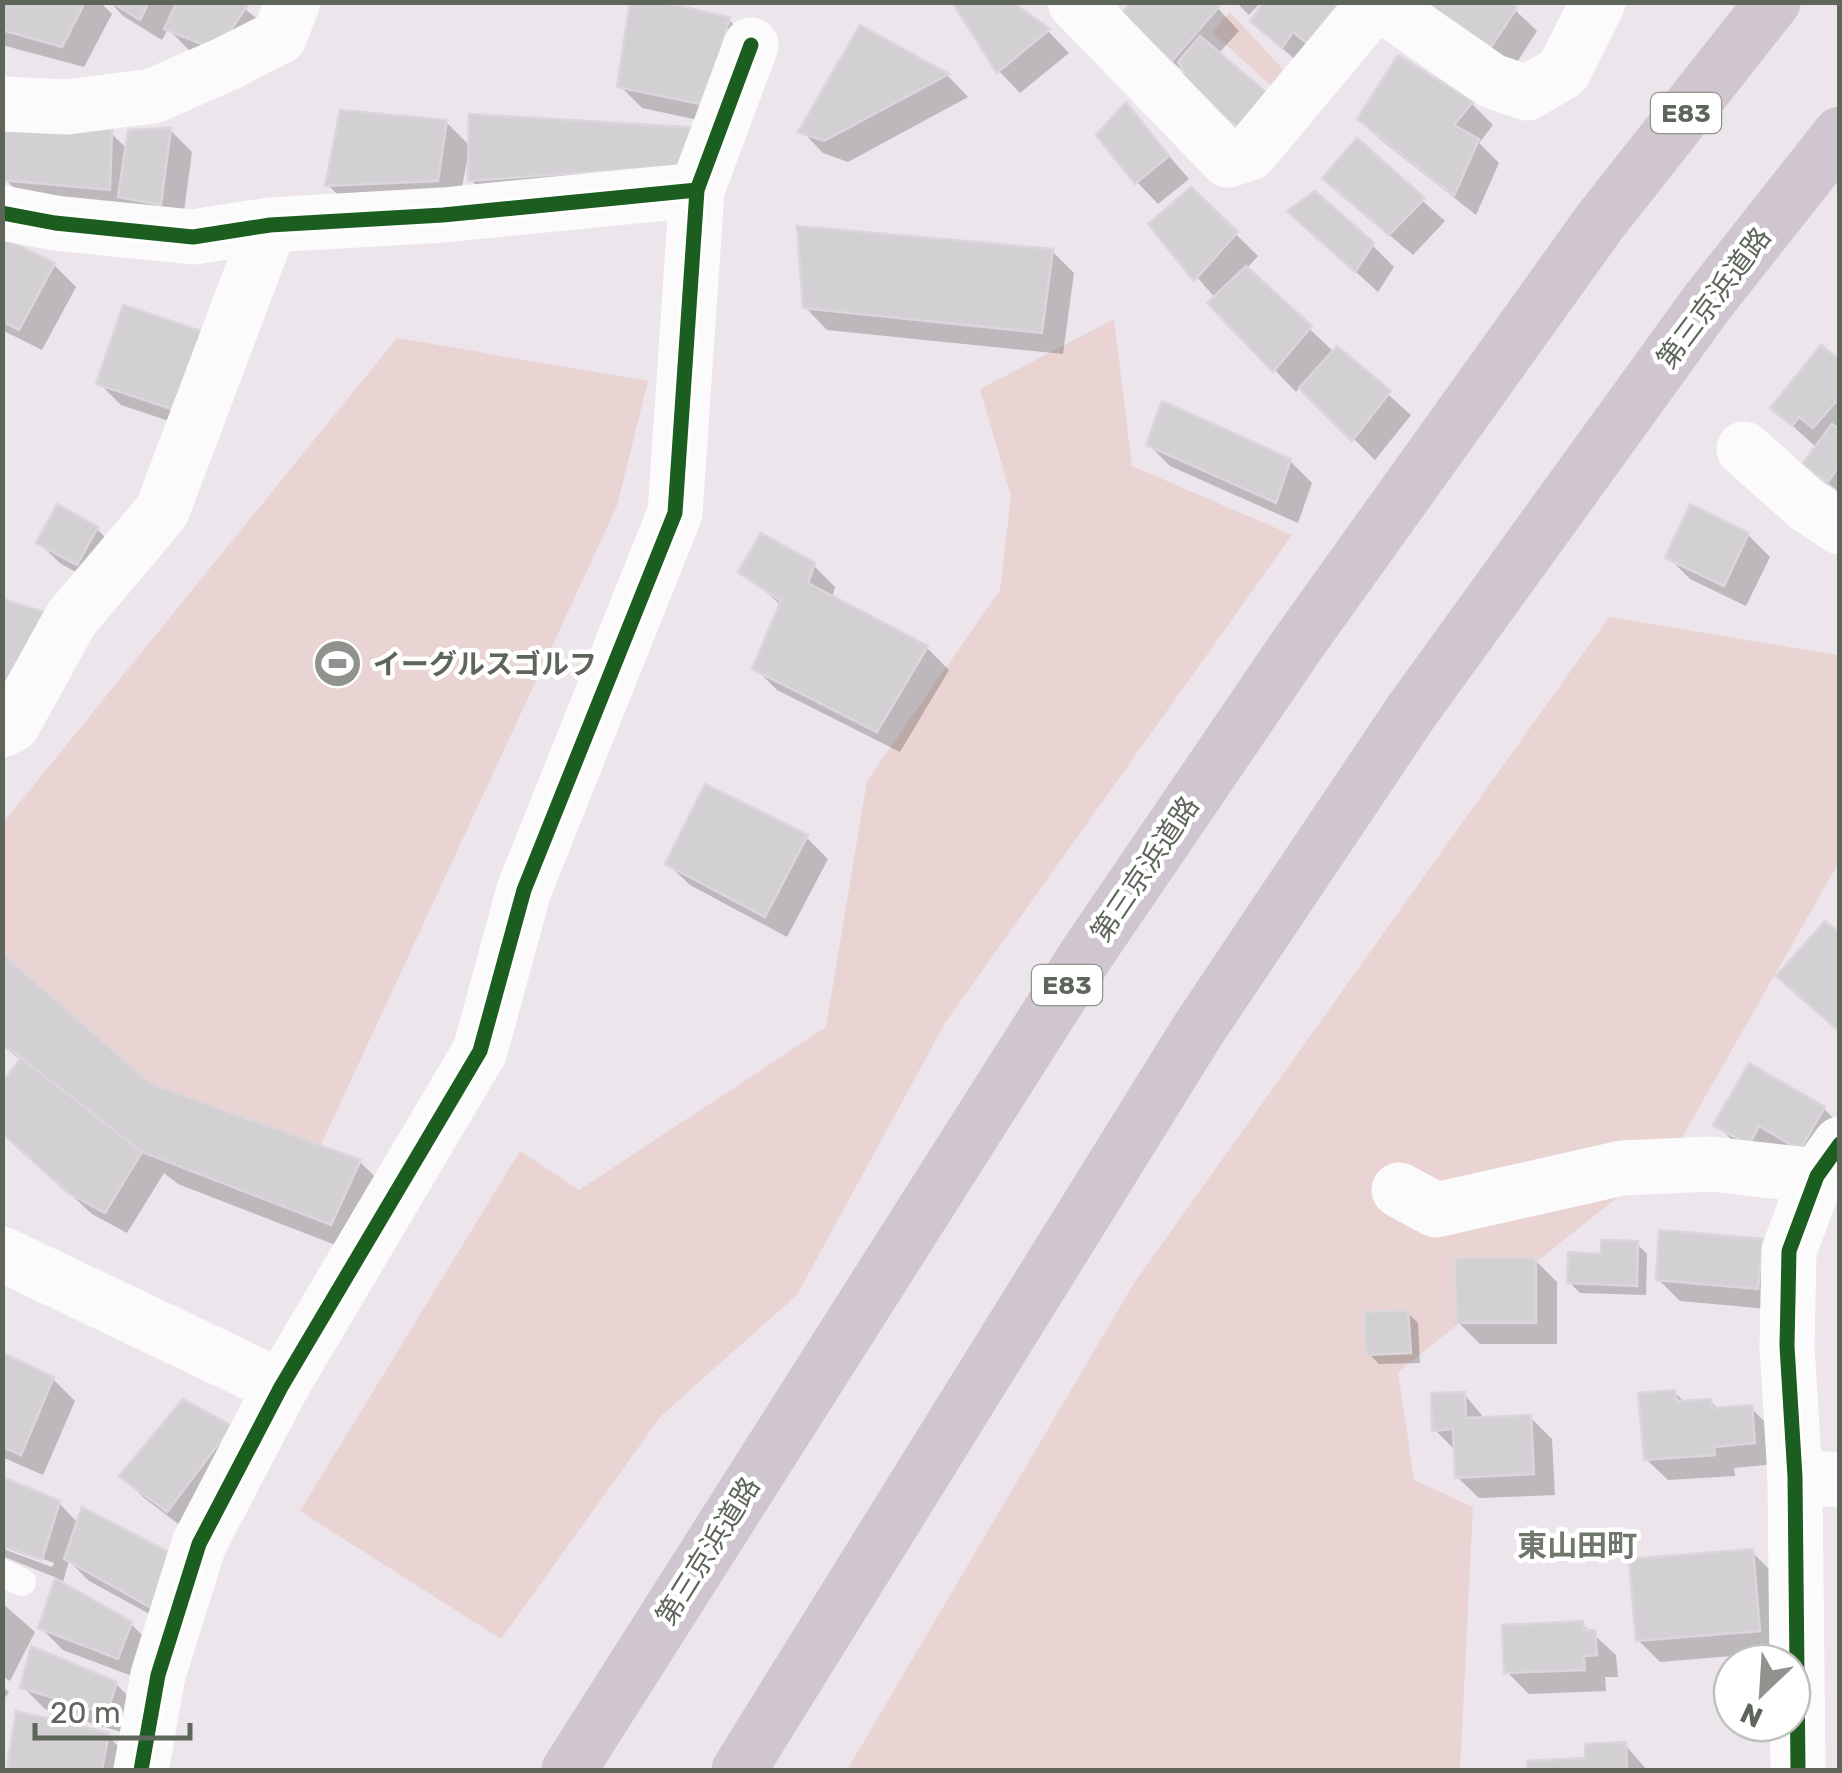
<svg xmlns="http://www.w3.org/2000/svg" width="1842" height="1773" viewBox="0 0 1842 1773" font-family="Rubik,'Noto Sans JP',sans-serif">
<rect width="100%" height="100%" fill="#ece6ec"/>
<g fill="#ead4d3">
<path d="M1230 12 1290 77 1276 90 1212 32Z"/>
<path d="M1114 319 1132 466 1292 535 945 1023 797 1295 661 1416 501 1639 300 1511 520 1151 579 1190 826 1027 867 781 1000 590 1011 496 980 389Z"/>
<path d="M397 338 648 381 617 506 320 1147 151 1084 3 953V823Z"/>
<path d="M1609 617 1836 655 1840 659 1839 862 1673 1153 1398 1372 1414 1480 1473 1507 1460 1770H847L1134 1283Z"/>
</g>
<g fill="#0003" fill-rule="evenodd">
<path d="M2 2H100L112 14 84 67 2 45Z"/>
<path d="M110 2H237L268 28 240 70 189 50 168 29 162 40 123 16Z"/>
<path d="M1007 2 1048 31 1069 53 1020 93 999 71Z"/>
<path d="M1212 2 1239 31 1218 54 1267 96 1234 140 1187 74 1145 38Z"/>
<path d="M1236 2H1261L1249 15Z"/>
<path d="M1334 2 1358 27 1305 68 1275 42Z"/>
<path d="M1515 10 1537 31 1514 67 1440 18Z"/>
<path d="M728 19 750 41 726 126 642 108 620 86Z"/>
<path d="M861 28 948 76 968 97 848 162 823 153 802 131Z"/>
<path d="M1471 103 1493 125 1479 143 1499 163 1476 215 1382 141 1360 119Z"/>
<path d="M1126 106 1189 179 1158 204 1137 182Z"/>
<path d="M471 116 710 186 492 202 471 180Z"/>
<path d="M446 122 470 146 459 202 350 207 328 185Z"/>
<path d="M170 130 192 152 182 226 27 201 5 179 111 133 128 150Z"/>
<path d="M1357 142 1445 221 1413 255 1347 199Z"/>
<path d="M1191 190 1258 256 1246 269 1334 352 1337 349 1411 415 1375 460 1301 386 1296 392 1211 304 1216 299 1152 225Z"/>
<path d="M1312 232 1372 245 1394 267 1378 292Z"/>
<path d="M2 239 54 265 76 287 42 350 2 330Z"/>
<path d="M1052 251 1074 273 1063 354 827 330 805 307Z"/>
<path d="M124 308 199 431 121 405 99 383Z"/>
<path d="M1840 363V489L1838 491 1815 474 1817 448 1773 408Z"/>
<path d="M1148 444 1290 461 1312 483 1298 523 1170 466Z"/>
<path d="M1691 508 1748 535 1770 557 1746 606 1690 579 1668 557Z"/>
<path d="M97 529 119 551 100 585 61 564 39 543Z"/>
<path d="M813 565 835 587 832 598 927 648 949 670 900 752 777 690 755 668 782 606 742 571Z"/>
<path d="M806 837 828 859 787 937 690 885 668 864Z"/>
<path d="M2 957 149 1086 360 1162 392 1194 364 1256 178 1184 164 1173 127 1233 92 1214 2 1131 22 1061 2 1045Z"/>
<path d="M1824 1109 1840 1125 1822 1170 1738 1146 1716 1124Z"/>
<path d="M1762 1241 1784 1263 1779 1310 1680 1301 1658 1279Z"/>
<path d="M1637 1244 1647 1254 1646 1295 1580 1293 1569 1282 1603 1256Z"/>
<path d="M1535 1260 1557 1282V1344H1480L1458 1322Z"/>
<path d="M1407 1312 1418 1323 1420 1363 1379 1364 1369 1354Z"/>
<path d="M2 1355 53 1379 75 1401 43 1475 2 1457Z"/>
<path d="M1675 1392 1685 1403 1710 1401 1719 1410 1751 1408 1773 1430 1776 1464 1734 1468 1735 1476 1668 1480 1646 1459Z"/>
<path d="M1464 1394 1486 1420 1530 1417 1552 1439 1555 1495 1479 1498 1457 1477V1452L1434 1429Z"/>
<path d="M230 1428 189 1532 144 1498 123 1476Z"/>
<path d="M6 1482 59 1503 179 1630 89 1581 69 1561 62 1585 131 1624 153 1646 140 1679 63 1650 41 1628 57 1578 2 1556V1489ZM6 1545 54 1563 52 1567 6 1550Z"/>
<path d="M1752 1552 1774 1574 1781 1652 1660 1662 1638 1640Z"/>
<path d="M2 1603 35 1632 10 1681 2 1676Z"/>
<path d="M1582 1624 1616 1655 1618 1677H1605L1606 1691 1529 1694 1507 1672Z"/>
<path d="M116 1684 138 1706 128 1734 45 1709 23 1687Z"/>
<path d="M2 1686 9 1692 2 1702Z"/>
<path d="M107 1735 129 1757 127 1770 10 1769Z"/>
<path d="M1625 1745 1647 1770H1530V1763L1587 1760Z"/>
</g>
<g fill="#d3d0d4" stroke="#dbd5dc" stroke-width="2.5">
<path d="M2 2H85L62 47 2 30Z"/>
<path d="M111 2H149L140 20Z"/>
<path d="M177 2H243L248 5 217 50 164 29Z"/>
<path d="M630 2H660L730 17 705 105 617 87Z"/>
<path d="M952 2H1012L1050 29 997 73Z"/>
<path d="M1131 2H1215L1219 7 1172 61 1120 16Z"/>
<path d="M1264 2H1337L1338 3 1308 44 1293 32 1282 48 1250 21Z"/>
<path d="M1424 2H1510L1517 8 1491 47Z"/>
<path d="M860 25 949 74 824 141 798 132Z"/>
<path d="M1200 36 1268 94 1239 129 1218 112 1175 88 1185 72 1178 62Z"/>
<path d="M1398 55 1473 102 1454 125 1479 139 1454 196 1357 119Z"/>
<path d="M1126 102 1169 156 1135 184 1096 135Z"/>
<path d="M340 110 447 120 438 181 325 186Z"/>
<path d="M469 114 701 128 689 165 468 181Z"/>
<path d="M2 121 112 130 110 190 2 180Z"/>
<path d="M171 128 161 205 118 197 128 130Z"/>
<path d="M1357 138 1425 198 1389 235 1322 178Z"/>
<path d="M1191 187 1238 232 1194 281 1148 224Z"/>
<path d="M1315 191 1374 243 1355 272 1287 211Z"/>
<path d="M797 226 1053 249 1042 333 803 308Z"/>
<path d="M2 237 55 263 19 330 2 321Z"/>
<path d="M1246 266 1312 326 1273 372 1207 303Z"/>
<path d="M123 305 204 332 177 411 96 384Z"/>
<path d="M1821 345 1840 360V397L1813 428 1799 417 1792 426 1770 408Z"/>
<path d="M1337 346 1391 391 1352 441 1299 388Z"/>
<path d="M1162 401 1291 459 1276 503 1146 445Z"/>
<path d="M1832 424 1840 429V465L1827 483 1802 464Z"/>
<path d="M57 504 98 527 77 565 36 543Z"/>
<path d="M1690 504 1749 533 1724 586 1665 558Z"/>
<path d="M761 533 815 563 808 583 928 646 877 732 752 669 781 601 738 572Z"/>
<path d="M2 599 45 612 20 687 2 683Z"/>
<path d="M705 784 808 835 765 917 665 864Z"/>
<path d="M1825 921 1840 933V1032L1776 976Z"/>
<path d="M2 953 151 1084 361 1160 331 1225 142 1152 21 1058 2 1043Z"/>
<path d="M21 1058 142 1152 105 1213 67 1192 2 1133V1083Z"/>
<path d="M1749 1063 1825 1107 1800 1150 1759 1126 1749 1145 1713 1125Z"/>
<path d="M1659 1230 1763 1239 1758 1289 1656 1280Z"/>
<path d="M1601 1240 1638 1241 1637 1286 1567 1283 1568 1252 1601 1254Z"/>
<path d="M1455 1258H1536V1323H1456Z"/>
<path d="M1408 1310 1411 1353 1366 1355 1364 1312Z"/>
<path d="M2 1353 54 1377 21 1455 2 1447Z"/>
<path d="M1675 1390 1677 1401 1711 1399 1712 1408 1752 1405 1755 1443 1714 1447 1715 1455 1644 1460 1638 1393Z"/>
<path d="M1465 1392 1466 1418 1531 1415 1534 1474 1455 1478 1453 1429 1432 1431 1431 1393Z"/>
<path d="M183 1399 232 1426 167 1512 119 1476Z"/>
<path d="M5 1478 60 1501 42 1560 2 1546Z"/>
<path d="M82 1507 172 1554 157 1611 64 1559Z"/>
<path d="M1753 1549 1760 1631 1636 1641 1629 1559Z"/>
<path d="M55 1578 132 1622 118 1659 38 1628Z"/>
<path d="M1583 1621 1584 1630H1595L1597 1655 1584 1656 1585 1670 1504 1673 1502 1625Z"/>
<path d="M31 1646 117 1682 107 1714 20 1688Z"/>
<path d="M16 1711 109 1733 102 1770H7Z"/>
<path d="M1626 1742 1627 1770H1528L1527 1761 1585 1758V1744Z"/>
</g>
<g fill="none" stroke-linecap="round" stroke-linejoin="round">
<path stroke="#fcfbfc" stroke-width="28" d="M2 1573 22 1582"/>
<g stroke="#fcfbfc" stroke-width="55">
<path d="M1075 2 1228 160 1250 153 1376 2"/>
<path d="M1378 2 1492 81 1527 93 1563 72 1598 2"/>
<path d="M2 104 67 107 153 96 228 63 279 37 293 2"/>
<path d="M2 213 55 223 193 237 270 225 443 215 697 190"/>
<path d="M1744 449 1807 505 1840 527"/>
<path d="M2 730 13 724 71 619 162 511 270 225"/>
<path d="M1399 1190 1436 1210 1622 1168 1711 1164 1817 1176"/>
<path d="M2 1254 281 1387"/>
<path d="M1795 1477 1840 1480"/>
<path d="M141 1770 158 1675 199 1544 281 1387 480 1051 524 890 675 513 697 190 751 45"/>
</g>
<path stroke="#fcfbfc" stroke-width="55" d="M1798 1770 1795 1477 1787 1346 1789 1251 1817 1176 1840 1144"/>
<g stroke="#d0c6d0" stroke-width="55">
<path d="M569 1770 1086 955 1297 645 1599 223 1773 2"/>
<path d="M739 1770 1198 1030 1411 712 1706 304 1840 134"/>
</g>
<defs>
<g id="cycleway">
<path d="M2 213 55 223 193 237 270 225 443 215 697 190"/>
<path d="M141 1770 158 1675 199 1544 281 1387 480 1051 524 890 675 513 697 190 751 45"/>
<path d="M1798 1770 1795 1477 1787 1346 1789 1251 1817 1176 1840 1144"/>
</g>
</defs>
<use href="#cycleway" stroke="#fff" stroke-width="21"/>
<use href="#cycleway" stroke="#1b5e20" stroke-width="15"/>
</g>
<defs>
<symbol id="stadium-disc" viewBox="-11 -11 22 22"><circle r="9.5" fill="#90928e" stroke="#fff"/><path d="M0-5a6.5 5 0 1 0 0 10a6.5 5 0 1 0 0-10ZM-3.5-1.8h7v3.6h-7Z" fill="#fff"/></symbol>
</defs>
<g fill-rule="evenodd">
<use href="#stadium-disc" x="310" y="636" width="55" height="55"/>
</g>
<g text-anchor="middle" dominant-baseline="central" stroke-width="9" stroke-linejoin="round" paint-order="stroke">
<g fill="#fff" stroke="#8e938c" stroke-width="2.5">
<rect x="1651" y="93" width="70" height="40" rx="8"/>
<rect x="1032" y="965" width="70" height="40" rx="8"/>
</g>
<g font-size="25" font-weight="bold" fill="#5e655b">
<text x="1686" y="113">E83</text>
<text x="1067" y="985">E83</text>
</g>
<g font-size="28" fill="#5e655b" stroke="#fff">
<text transform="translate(1714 298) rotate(-53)">第三京浜道路</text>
<text transform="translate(1145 869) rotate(-56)">第三京浜道路</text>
<text transform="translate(708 1551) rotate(-58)">第三京浜道路</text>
</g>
<g font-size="28" font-weight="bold" fill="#5e655b" stroke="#fff" text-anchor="start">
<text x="373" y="664">イーグルスゴルフ</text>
</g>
<g font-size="30" font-weight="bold" fill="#70776c" stroke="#fff">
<text x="1577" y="1546">東山田町</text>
</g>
</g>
<rect width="1842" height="1773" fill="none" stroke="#5e655b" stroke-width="10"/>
<g transform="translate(1762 1693) rotate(205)"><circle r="48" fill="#ffffff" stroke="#bfc1bd" stroke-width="2.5"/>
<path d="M0-8L18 38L0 25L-18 38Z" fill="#90928e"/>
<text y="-15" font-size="28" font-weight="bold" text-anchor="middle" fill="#5e655b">N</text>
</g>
<path d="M35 1723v15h155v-15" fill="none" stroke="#5e655b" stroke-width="5"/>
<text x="50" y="1723" font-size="30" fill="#5e655b" stroke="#ffffff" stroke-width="8" paint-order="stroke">20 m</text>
</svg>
